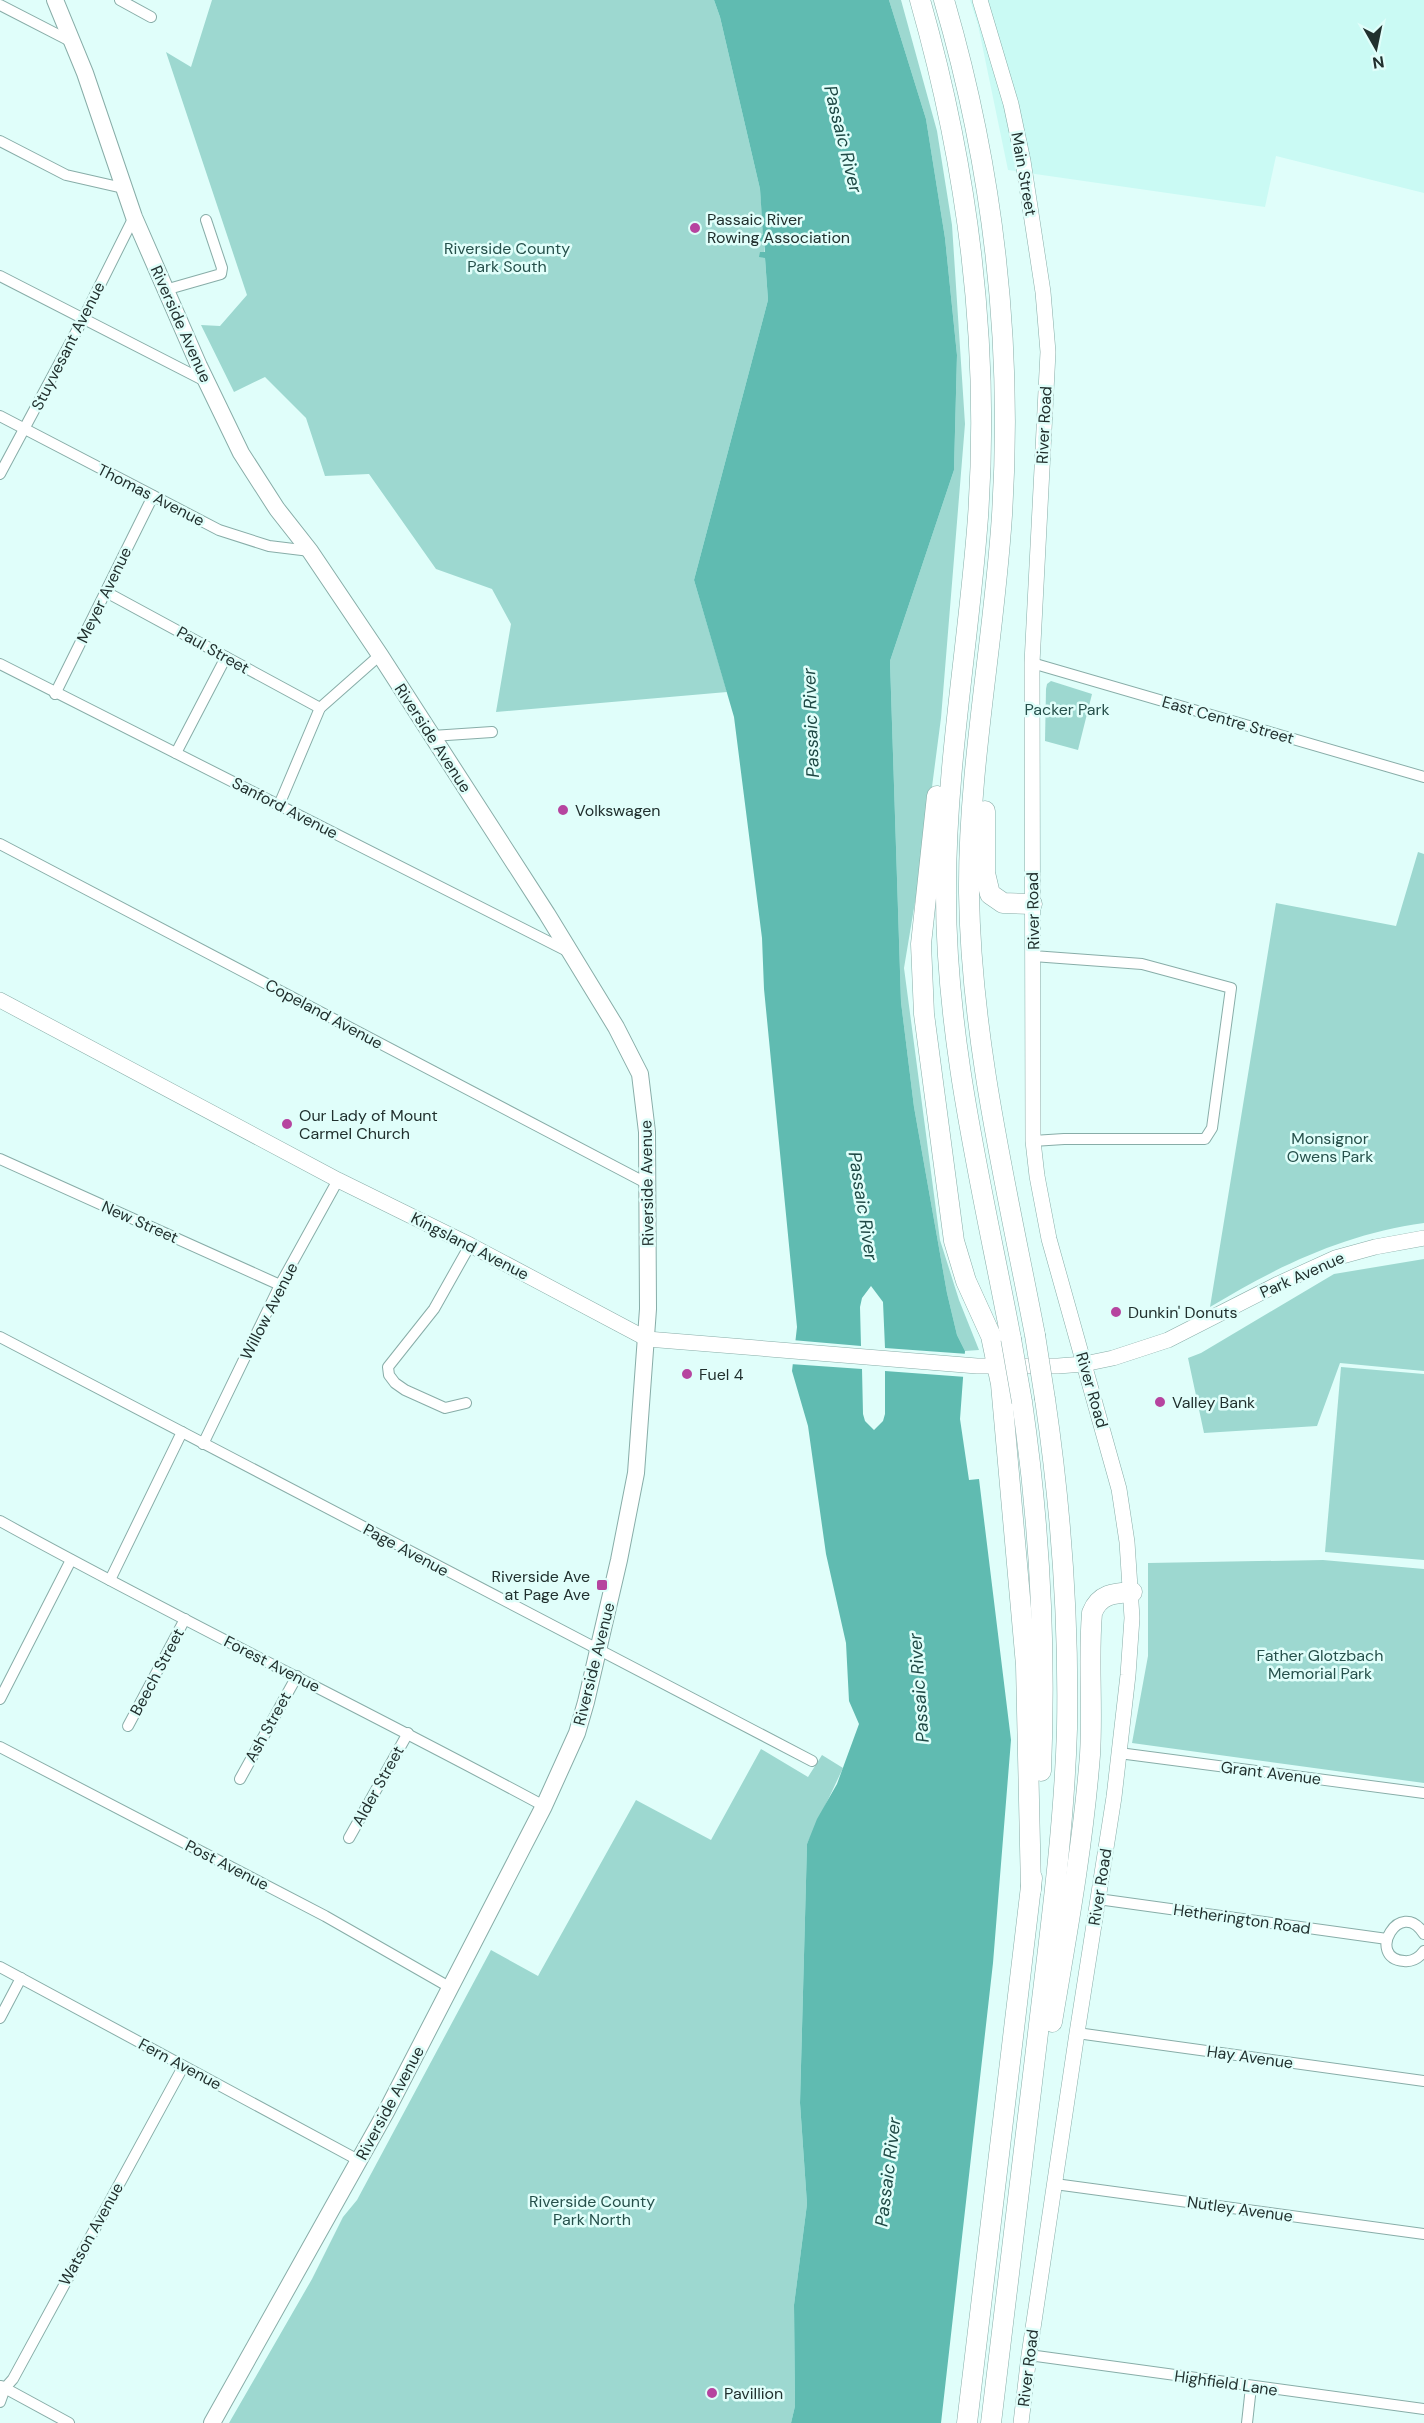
<svg xmlns="http://www.w3.org/2000/svg" width="1424" height="2423" viewBox="0 0 1424 2423" font-family="'DM Sans',sans-serif">
<rect width="100%" height="100%" fill="#e0fefa"/>
<path fill="#cafaf4" d="M970 0H1424V193L1276 156 1265 207 1008 170 978 25Z"/>
<g fill="#9dd8d0">
<path d="M212 0H714L720 17 760 189 768 300 694 580 727 692 496 712 511 624 492 589 436 569 369 474 325 476 306 418 265 377 234 392 201 325 220 326 247 295 166 52 191 67Z"/>
<path d="M889 0H901L937 131 952 225 965 424 941 718 924 848 904 968 940 1240 959 1300 979 1350 965 1351 957 1335 947 1293 914 1107 901 1002 890 661 954 470 957 355 945 238 926 119Z"/>
<path d="M1051 681 1092 694 1078 750 1045 741 1046 689 1047 684Z"/>
<path d="M1418 852 1424 854V1223C1344 1234 1278 1266 1210 1307L1276 903 1396 926Z"/>
<path d="M1424 1259V1371L1340 1363 1317 1426 1204 1433 1188 1358 1201 1353 1334 1274Z"/>
<path d="M1341 1367 1424 1374V1560L1325 1552Z"/>
<path d="M1323 1560 1424 1569V1783L1132 1743 1148 1656V1563Z"/>
<path d="M761 1749 808 1777 822 1755 843 1768 807 1844 800 2103 807 2204 794 2305 795 2406 791 2423H229L312 2279 343 2217 357 2200 491 1950 538 1976 636 1800 711 1840Z"/>
</g>
<path fill="#60bbb1" d="M714 0H889L926 119 945 238 957 355 954 470 890 661 901 1002 914 1107 947 1293 957 1335 965 1351 960 1419 969 1480 979 1479 1011 1740 993 1963 941 2423H791L795 2406 794 2305 807 2204 800 2103 807 1844 817 1819 837 1784 859 1724 849 1701 846 1643 826 1554 808 1426 792 1371 797 1327 764 989 762 938 734 717 694 580 768 300 765 258 759 257 760 252H765L764 242 758 241 759 236 763 235 760 189 720 17Z"/>
<path fill="#e0fefa" d="M871 1286 883 1302 885 1348 968 1354 966 1377 885 1371V1414L883 1421 874 1430 865 1421 863 1414 862 1369 790 1364 792 1340 861 1346 860 1307 862 1298Z"/>
<g fill="none" stroke-linecap="round" stroke-linejoin="round">
<defs>
<g id="street">
<path d="M120 0 151 17"/>
<path d="M0 5 74 43"/>
<path d="M0 141 66 175 123 188"/>
<path d="M0 276 205 381"/>
<path d="M165 290 221 274 222 268 206 220"/>
<path d="M0 416 219 530 269 546 310 551"/>
<path d="M0 474 83 319 134 217"/>
<path d="M106 592 320 708"/>
<path d="M1032 663 1424 777"/>
<path d="M0 664 567 951"/>
<path d="M55 694 153 496"/>
<path d="M432 736 492 732"/>
<path d="M176 753 226 657"/>
<path d="M279 805 320 708 380 655"/>
<path d="M0 844 648 1184"/>
<path d="M1033 956 1142 964 1231 988 1212 1128 1205 1139H1064L1033 1141"/>
<path d="M0 1159 280 1285"/>
<path d="M0 1337 812 1761"/>
<path d="M466 1403 445 1408 405 1390 395 1383 389 1375 388 1367 434 1309 470 1245"/>
<path d="M203 1444 280 1285 338 1180"/>
<path d="M0 1521C179 1620 364 1709 544 1806"/>
<path d="M110 1580 182 1432"/>
<path d="M0 1699 71 1560"/>
<path d="M128 1726 185 1619"/>
<path d="M0 1747 325 1916 451 1988"/>
<path d="M1119 1753 1424 1793"/>
<path d="M240 1779 297 1676"/>
<path d="M349 1838 408 1733"/>
<path d="M1098 1899 1387 1939"/>
<path d="M1424 1934C1400 1896 1365 1958 1404 1961 1413 1962 1419 1958 1424 1951"/>
<path d="M0 1967 360 2161"/>
<path d="M0 2018 21 1978"/>
<path d="M1077 2033 1424 2081"/>
<path d="M1055 2184 1424 2234"/>
<path d="M1029 2355 1424 2409"/>
<path d="M1 2386 69 2423"/>
<path d="M0 2402 5 2388 13 2379 183 2067"/>
<path d="M1247 2423 1251 2387"/>
</g>
<g id="secondary">
<path d="M980 0 1011 104 1023 161 1043 292 1048 352 1032 663 1033 1141 1037 1176 1049 1239 1119 1489 1127 1542 1132 1618 1128 1675 1114 1797 1077 2033 1029 2355 1021 2423"/>
<path d="M0 1000 338 1180 470 1245 647 1339 977 1366H1058L1084 1364 1113 1358 1168 1340 1278 1284 1335 1258 1375 1247 1424 1238"/>
</g>
<path id="primary" d="M55 0 85 73 134 217 199 366 241 453 277 509 310 551 380 655 547 914 616 1027 640 1074 647 1132 648 1309 636 1473 619 1560 586 1702 577 1733 544 1806 386 2112 212 2423"/>
<g id="highway">
<path d="M920 0C968 169 990 341 978 517 969 641 946 764 946 889 945 1041 983 1190 1011 1339"/>
<path d="M944 0C993 168 1013 340 1002 515 994 641 968 767 969 893 971 1042 1007 1189 1035 1335"/>
<path d="M937 796 921 944 924 1014 954 1241 966 1281 991 1336 1001 1384 1026 1665 1031 1890"/>
<path d="M985 811V873L990 894 1003 903 1032 904"/>
<path d="M1022 1402C1040 1525 1046 1647 1041 1771"/>
<path d="M1052 2022C1067 1933 1083 1845 1090 1755 1093 1707 1088 1660 1092 1613 1099 1594 1114 1593 1132 1592"/>
<path d="M967 2423 1032 1878"/>
<path d="M991 2423C1007 2293 1022 2163 1038 2033 1050 1932 1064 1830 1067 1729 1069 1618 1061 1508 1045 1399"/>
</g>
</defs>
<use href="#street" stroke="#88ada8" stroke-width="12"/>
<use href="#secondary" stroke="#88ada8" stroke-width="16"/>
<use href="#primary" stroke="#88ada8" stroke-width="18"/>
<use href="#highway" stroke="#88ada8" stroke-width="21"/>
<use href="#street" stroke="#fff" stroke-width="10"/>
<use href="#secondary" stroke="#fff" stroke-width="15"/>
<use href="#primary" stroke="#fff" stroke-width="16"/>
<use href="#highway" stroke="#fff" stroke-width="20"/>
<defs>
<g id="highway-bridge">
<path d="M1035 1335 1045 1399"/>
<path d="M1011 1339 1022 1402"/>
</g>
</defs>
<use href="#highway-bridge" stroke="#88ada8" stroke-width="21" stroke-linecap="butt"/>
<use href="#highway-bridge" stroke="#fff" stroke-width="20"/>
</g>
<g fill="#b6449f" stroke="#e0fefa" stroke-width="2">
<circle cx="695" cy="228" r="6"/>
<circle cx="563" cy="810" r="6"/>
<circle cx="287" cy="1124" r="6"/>
<circle cx="1116" cy="1312" r="6"/>
<circle cx="687" cy="1374" r="6"/>
<circle cx="1160" cy="1402" r="6"/>
<rect x="596" y="1579" width="12" height="12" rx="3"/>
<circle cx="712" cy="2393" r="6"/>
</g>
<g text-anchor="middle" dominant-baseline="central" stroke-width="5" stroke-linejoin="round" paint-order="stroke">
<g font-size="16" fill="#21302e" stroke="#e0fefa">
<text transform="translate(1024 174) rotate(80)">Main Street</text>
<text transform="translate(181 324) rotate(66)">Riverside Avenue</text>
<text transform="translate(68 346) rotate(-63)">Stuyvesant Avenue</text>
<text transform="translate(1044 425) rotate(-87)">River Road</text>
<text transform="translate(151 495) rotate(27)">Thomas Avenue</text>
<text transform="translate(104 595) rotate(-64)">Meyer Avenue</text>
<text transform="translate(213 650) rotate(29)">Paul Street</text>
<text transform="translate(1228 720) rotate(16)">East Centre Street</text>
<text transform="translate(433 738) rotate(57)">Riverside Avenue</text>
<text transform="translate(285 808) rotate(27)">Sanford Avenue</text>
<text transform="translate(1033 911) rotate(-91)">River Road</text>
<text transform="translate(324 1014) rotate(28)">Copeland Avenue</text>
<text transform="translate(647 1183) rotate(-91)">Riverside Avenue</text>
<text transform="translate(140 1222) rotate(24)">New Street</text>
<text transform="translate(470 1246) rotate(27)">Kingsland Avenue</text>
<text transform="translate(1302 1275) rotate(-24)">Park Avenue</text>
<text transform="translate(269 1311) rotate(-63)">Willow Avenue</text>
<text transform="translate(1092 1390) rotate(74)">River Road</text>
<text transform="translate(406 1550) rotate(28)">Page Avenue</text>
<text transform="translate(272 1664) rotate(27)">Forest Avenue</text>
<text transform="translate(594 1664) rotate(-76)">Riverside Avenue</text>
<text transform="translate(157 1672) rotate(-62)">Beech Street</text>
<text transform="translate(268 1727) rotate(-61)">Ash Street</text>
<text transform="translate(1271 1773) rotate(7)">Grant Avenue</text>
<text transform="translate(378 1786) rotate(-61)">Alder Street</text>
<text transform="translate(227 1865) rotate(27)">Post Avenue</text>
<text transform="translate(1100 1887) rotate(-81)">River Road</text>
<text transform="translate(1242 1919) rotate(8)">Hetherington Road</text>
<text transform="translate(1250 2057) rotate(8)">Hay Avenue</text>
<text transform="translate(180 2064) rotate(28)">Fern Avenue</text>
<text transform="translate(390 2103) rotate(-62)">Riverside Avenue</text>
<text transform="translate(1240 2209) rotate(8)">Nutley Avenue</text>
<text transform="translate(91 2234) rotate(-61)">Watson Avenue</text>
<text transform="translate(1028 2368) rotate(-83)">River Road</text>
<text transform="translate(1226 2383) rotate(8)">Highfield Lane</text>
</g>
<g font-size="16" fill="#21302e" stroke="#e0fefa" text-anchor="start">
<text x="707" y="219">Passaic River<tspan x="707" dy="18">Rowing Association</tspan></text>
<text x="575" y="810">Volkswagen</text>
<text x="299" y="1115">Our Lady of Mount<tspan x="299" dy="18">Carmel Church</tspan></text>
<text x="1128" y="1312">Dunkin' Donuts</text>
<text x="699" y="1374">Fuel 4</text>
<text x="1172" y="1402">Valley Bank</text>
<text x="590" y="1576" text-anchor="end">Riverside Ave<tspan x="590" dy="18">at Page Ave</tspan></text>
<text x="724" y="2393">Pavillion</text>
</g>
<g font-size="16" fill="#26504b" stroke="#e0fefa">
<text x="507" y="248">Riverside County<tspan x="507" dy="18">Park South</tspan></text>
<text x="1067" y="709">Packer Park</text>
<text x="1330" y="1138">Monsignor<tspan x="1330" dy="18">Owens Park</tspan></text>
<text x="1320" y="1655">Father Glotzbach<tspan x="1320" dy="18">Memorial Park</tspan></text>
<text x="592" y="2201">Riverside County<tspan x="592" dy="18">Park North</tspan></text>
</g>
<g font-size="18" font-style="italic" fill="#1f4945" stroke="#e0fefa">
<text transform="translate(843 139) rotate(76)">Passaic River</text>
<text transform="translate(811 723) rotate(-92)">Passaic River</text>
<text transform="translate(863 1206) rotate(81)">Passaic River</text>
<text transform="translate(919 1688) rotate(-94)">Passaic River</text>
<text transform="translate(888 2172) rotate(-83)">Passaic River</text>
</g>
</g>
<g transform="translate(1376 48) rotate(171)" stroke="#e0fefa" stroke-width="4.5" paint-order="stroke">
<path d="M0-4.5L10 22L0 15L-10 22Z" fill="#21302e"/>
<text y="-9" font-size="16" font-weight="bold" text-anchor="middle" fill="#21302e">N</text>
</g>
</svg>
